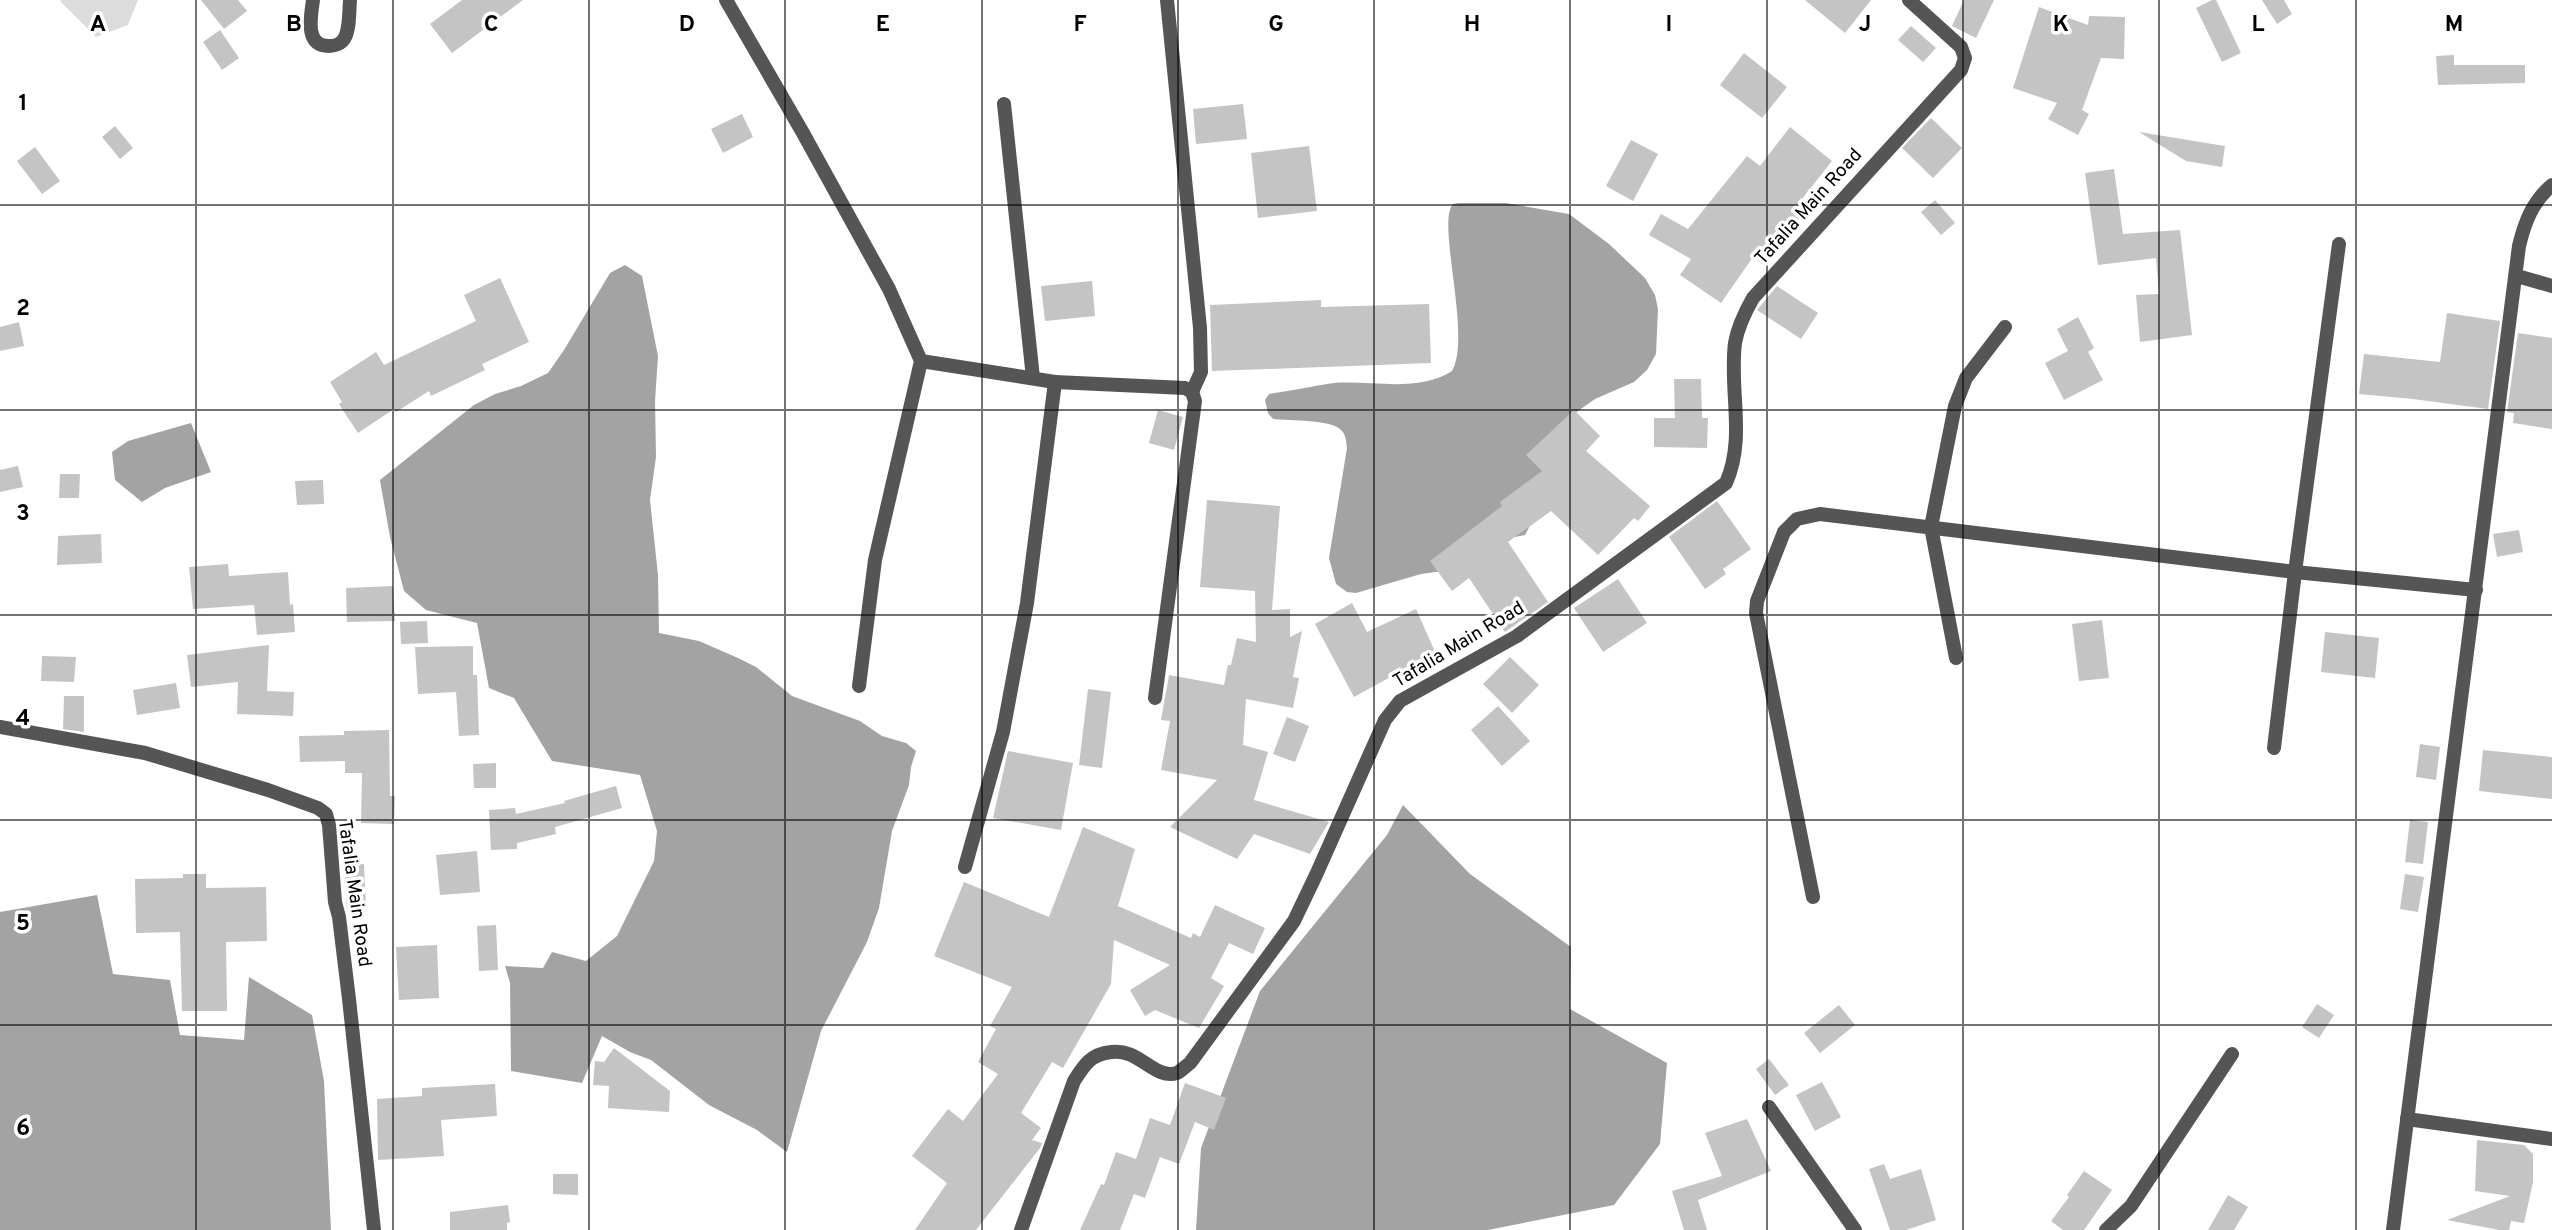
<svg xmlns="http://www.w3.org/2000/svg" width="2552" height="1230" viewBox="0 0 2552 1230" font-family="Overpass,sans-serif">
<rect width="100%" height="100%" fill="#fff"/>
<path fill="#dcdcdc" d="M62 0H138L128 25 96 37 60 1Z"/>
<g fill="#a3a3a3">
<path d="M1458 203H1506L1569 214 1609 244 1645 278 1655 295 1658 309 1656 354 1647 370 1634 382 1595 399 1568 418 1534 518 1525 535 1515 537 1501 534 1443 571 1421 574 1356 593 1347 592 1336 584 1329 558 1347 448C1346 442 1346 435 1342 431 1333 419 1289 421 1273 419L1268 413 1265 400 1269 394C1291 391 1312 386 1334 383 1372 380 1418 393 1452 371 1472 336 1436 222 1453 204Z"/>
<path d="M625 265 642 276 658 356 655 401 656 457 650 500 658 575 659 633 699 641 738 658 756 667 792 696 860 721 882 736 906 743 916 751 911 767 909 785 892 831 879 908 867 942 821 1031 787 1152 757 1130 709 1105 651 1060 630 1052 602 1036 582 1083 511 1071 510 983 505 966 543 968 552 952 586 961 617 936 654 861 657 831 640 775 552 761 514 698 489 688 477 623 426 610 404 591 390 537 380 480 474 405 495 394 521 386 548 373 564 350 610 273Z"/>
<path d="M191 423 211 472 165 488 142 502 115 480 112 452 128 441Z"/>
<path d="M1403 805 1470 874 1571 947 1570 1009 1667 1063 1660 1144 1614 1205 1488 1230H1196L1201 1148 1260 991 1387 835Z"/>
<path d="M97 895 113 974 170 980 180 1035 244 1040 249 977 312 1015 324 1081 331 1230H0V912Z"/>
</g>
<g fill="#c4c4c4">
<path d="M201 0H238L247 11 224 29Z"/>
<path d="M462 0H523L452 53 430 24Z"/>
<path d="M1805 0H1871L1845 33Z"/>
<path d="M1964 0H1994L1976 38 1952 26Z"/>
<path d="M2212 0H2216L2241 53 2222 62 2196 8Z"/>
<path d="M2262 0H2284L2292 14 2277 24Z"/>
<path d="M2039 7 2088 25 2089 16 2125 17 2124 59 2101 58 2082 110 2089 114 2078 135 2048 119 2057 103 2013 88Z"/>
<path d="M1911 26 1936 48 1923 62 1898 40Z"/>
<path d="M220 30 239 58 222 70 203 42Z"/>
<path d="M1744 53 1787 87 1762 118 1720 85Z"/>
<path d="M2454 55V65H2525V83L2438 85 2436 56Z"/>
<path d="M1243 104 1247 139 1196 144 1193 109Z"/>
<path d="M742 114 753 137 723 153 711 129Z"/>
<path d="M1931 118 1962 148 1933 178 1902 148Z"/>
<path d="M115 126 133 148 120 159 102 137Z"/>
<path d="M1790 127 1832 161 1802 199 1810 205 1787 234 1785 233 1762 264 1753 257 1721 303 1680 275 1691 259 1649 235 1661 214 1688 229 1747 156 1760 166Z"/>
<path d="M2139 132 2225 146 2222 167 2186 161Z"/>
<path d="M1631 140 1658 154 1633 201 1606 186Z"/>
<path d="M1309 146 1317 211 1258 218 1251 153Z"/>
<path d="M35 147 60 181 42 194 17 161Z"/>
<path d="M2114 169 2123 234 2180 230 2192 335 2140 342 2136 295 2159 294 2156 258 2098 265 2085 173Z"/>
<path d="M1935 200 1955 223 1941 235 1921 212Z"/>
<path d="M500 278 529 342 482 364 485 370 431 396 429 391 396 412 394 409 358 433 339 404 342 402 330 382 376 352 384 365 476 321 464 295Z"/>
<path d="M1092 281 1095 316 1045 321 1041 286Z"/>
<path d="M1777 286 1818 313 1801 339 1757 310Z"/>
<path d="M1321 300V307L1429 304 1431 363 1212 371 1210 305Z"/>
<path d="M2447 313 2500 321 2488 409 2413 399 2359 394 2364 354 2440 362Z"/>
<path d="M2078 317 2094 348 2088 352 2103 380 2064 400 2045 363 2068 351 2057 329Z"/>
<path d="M19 322 24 346 0 351V327Z"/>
<path d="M2518 333 2552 338V429L2513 423 2514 413 2507 412Z"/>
<path d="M1674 379H1701L1702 418H1708L1707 448 1654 447V418H1675Z"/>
<path d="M1158 410 1183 417 1174 450 1149 443Z"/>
<path d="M1574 410 1600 436 1586 451 1650 506 1638 521 1634 518 1598 555 1551 511 1508 542 1548 602 1505 632 1469 578 1452 591 1430 561 1502 506 1500 502 1542 471 1526 455Z"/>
<path d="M18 466 23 487 0 492V470Z"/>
<path d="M60 474H80L79 498H59Z"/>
<path d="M323 480 324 504 297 505 295 481Z"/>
<path d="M1207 500 1280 506 1272 610 1290 609V637L1302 631 1293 677 1299 678 1293 708 1246 699 1243 745 1268 752 1254 800 1329 822 1310 854 1254 834 1237 859 1170 827 1217 780 1161 770 1170 721 1161 720 1169 675 1224 685 1228 665H1231L1237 638 1256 642 1255 591 1200 587Z"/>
<path d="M1717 501 1751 549 1723 569 1726 574 1705 589 1669 537Z"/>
<path d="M2519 530 2523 552 2497 557 2493 534Z"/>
<path d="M101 534 102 563 57 565 58 536Z"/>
<path d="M228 564 229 576 288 572 290 605 293 604 295 632 257 635 254 605 193 609 189 567Z"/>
<path d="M1618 579 1647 623 1603 652 1574 608Z"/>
<path d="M393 586 395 621 347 622 346 588Z"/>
<path d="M1352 603 1367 632 1416 609 1440 663 1400 681 1396 674 1354 697 1315 624Z"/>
<path d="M2102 620 2109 678 2079 681 2072 624Z"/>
<path d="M427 621 428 643 401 644 400 622Z"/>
<path d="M2325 632 2379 638 2375 678 2321 672Z"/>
<path d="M269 645 267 691 294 692 293 716 237 714 238 682 191 687 187 655Z"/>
<path d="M473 646V675H477L479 735 459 736 456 692 418 694 415 647Z"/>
<path d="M42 656 76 657 74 682 41 681Z"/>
<path d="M1510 657 1539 685 1512 713 1483 684Z"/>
<path d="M176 683 180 708 137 715 133 690Z"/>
<path d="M1088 689 1111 692 1102 768 1079 765Z"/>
<path d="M64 696H84V732L63 729Z"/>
<path d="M1498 706 1530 741 1502 766 1471 730Z"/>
<path d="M1287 717 1309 726 1295 762 1273 754Z"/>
<path d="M389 730 390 796H395L394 824 361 823 362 773H345V761L300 762 299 736 344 735V731Z"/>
<path d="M2420 744 2440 747 2436 780 2416 777Z"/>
<path d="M2483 750 2552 757V799L2479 791Z"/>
<path d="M1008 751 1073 763 1061 830 993 818Z"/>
<path d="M496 763V788H474L473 764Z"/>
<path d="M616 786 622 808 555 827 556 834 517 843V849L491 850 489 810 515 808 516 814 565 803 564 801Z"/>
<path d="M2410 820 2428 822 2423 864 2405 862Z"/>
<path d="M1083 827 1135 849 1118 906 1191 938 1193 933 1200 937 1215 905 1265 928 1253 954 1229 943 1211 978 1224 986 1199 1028 1155 1010 1145 1016 1130 990 1170 965 1114 940 1111 984 1063 1068 1052 1062 1021 1113 1041 1128 1032 1140 1042 1143 1040 1148 976 1230H915L947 1183 912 1156 948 1109 963 1121 998 1074 978 1062 996 1029 990 1026 1012 987 934 956 964 882 1049 917Z"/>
<path d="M477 851 480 892 440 895 436 855Z"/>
<path d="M364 864 366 908 347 909 344 865Z"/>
<path d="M183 874H206V888L266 887 267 941 226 942 227 1011H182L180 932 136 933 135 879 183 878Z"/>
<path d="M2405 874 2424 877 2418 912 2400 909Z"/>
<path d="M496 925 498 970 479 971 477 926Z"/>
<path d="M437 945 439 998 399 1000 396 947Z"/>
<path d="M2317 1004 2334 1015 2319 1038 2302 1027Z"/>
<path d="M1839 1005 1855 1025 1820 1053 1804 1033Z"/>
<path d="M614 1048 670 1091 669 1112 608 1108 609 1086 593 1085 595 1061 604 1062Z"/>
<path d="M1769 1059 1789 1085 1775 1095 1756 1069Z"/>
<path d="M1822 1082 1841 1117 1815 1131 1796 1095Z"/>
<path d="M1185 1083 1226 1098 1214 1130 1195 1122 1179 1164 1160 1157 1145 1198 1134 1194 1120 1230H1080L1101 1184 1104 1185 1116 1152 1136 1159 1150 1118 1170 1125Z"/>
<path d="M495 1084 497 1116 441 1120 444 1156 378 1160 377 1099 422 1096V1088Z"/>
<path d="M1747 1119 1771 1171 1698 1200 1707 1230H1684L1672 1191 1722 1176 1705 1133Z"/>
<path d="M2477 1140 2524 1145 2533 1154V1182L2524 1223 2511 1221 2509 1230H2499L2447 1220 2510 1196 2475 1191Z"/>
<path d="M1884 1164 1890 1179 1921 1169 1936 1220 1906 1230H1890L1869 1169Z"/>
<path d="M2084 1171 2112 1190 2084 1230H2063L2051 1221 2069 1197 2067 1195Z"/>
<path d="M553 1174H578V1195L553 1194Z"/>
<path d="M2228 1195 2248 1207 2234 1230H2208Z"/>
<path d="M508 1205 510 1222 507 1223V1230H450V1212Z"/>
</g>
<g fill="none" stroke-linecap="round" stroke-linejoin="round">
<g stroke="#555" stroke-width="14">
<path d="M726 0 803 133 889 289 921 361 1055 382 1027 603 1003 732 965 867"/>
<path d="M1167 0 1200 328 1201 372 1192 392"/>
<path d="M1004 104 1033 378"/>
<path d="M2517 276 2552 286"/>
<path d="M1055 382 1185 388 1192 392 1195 401 1155 698"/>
<path d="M1956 658 1931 527 1955 406 1966 378 2005 327"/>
<path d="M859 686 875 560 921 361"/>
<path d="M0 727 145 753 268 790 318 808 326 814 329 825 335 902 339 917 349 999 374 1230"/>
<path d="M2274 748 2295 572 2339 244"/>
<path d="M1813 897 1756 613 1757 601 1784 532 1797 519 1820 514 2295 572 2476 590"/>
<path d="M1769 1107 1855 1230"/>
<path d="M2407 1119 2552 1139"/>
<path d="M1021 1230 1074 1081C1084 1065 1091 1054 1111 1052 1139 1048 1154 1080 1177 1073 1181 1071 1186 1066 1190 1063L1294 921 1316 875 1385 720 1400 701 1517 636 1726 483C1746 438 1729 390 1735 343 1738 326 1745 312 1753 298L1961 70 1965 58 1961 47 1909 0"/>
<path d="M2106 1230 2131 1206 2232 1054"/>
<path d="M2393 1230 2519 246C2525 221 2533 201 2552 185"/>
</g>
<path stroke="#555" stroke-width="14" d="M313 0C311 16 304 46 329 46 334 46 341 44 344 39 350 30 349 11 350 0"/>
</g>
<path fill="none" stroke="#000" stroke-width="2" stroke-opacity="0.55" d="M196 0V1230M393 0V1230M589 0V1230M785 0V1230M982 0V1230M1178 0V1230M1374 0V1230M1570 0V1230M1767 0V1230M1963 0V1230M2159 0V1230M2356 0V1230M0 205H2552M0 410H2552M0 615H2552M0 820H2552M0 1025H2552"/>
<g text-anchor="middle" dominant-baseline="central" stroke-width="7" stroke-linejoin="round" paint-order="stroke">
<g font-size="19" fill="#000" stroke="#fff">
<text transform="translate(1809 207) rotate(-48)">Tafalia Main Road</text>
<text transform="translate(1459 645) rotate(-31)">Tafalia Main Road</text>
<text transform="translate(354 893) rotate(82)">Tafalia Main Road</text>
</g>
</g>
<g font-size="23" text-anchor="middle" font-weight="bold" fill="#000" stroke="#fff" stroke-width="7" stroke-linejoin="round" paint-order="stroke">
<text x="98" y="31">A</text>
<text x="294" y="31">B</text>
<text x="491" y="31">C</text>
<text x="687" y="31">D</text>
<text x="883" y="31">E</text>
<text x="1080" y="31">F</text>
<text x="1276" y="31">G</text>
<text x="1472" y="31">H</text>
<text x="1669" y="31">I</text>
<text x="1865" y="31">J</text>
<text x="2061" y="31">K</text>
<text x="2258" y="31">L</text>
<text x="2454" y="31">M</text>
<text x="23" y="110">1</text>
<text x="23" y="315">2</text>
<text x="23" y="520">3</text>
<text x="23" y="725">4</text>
<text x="23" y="930">5</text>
<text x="23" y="1135">6</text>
</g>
</svg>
